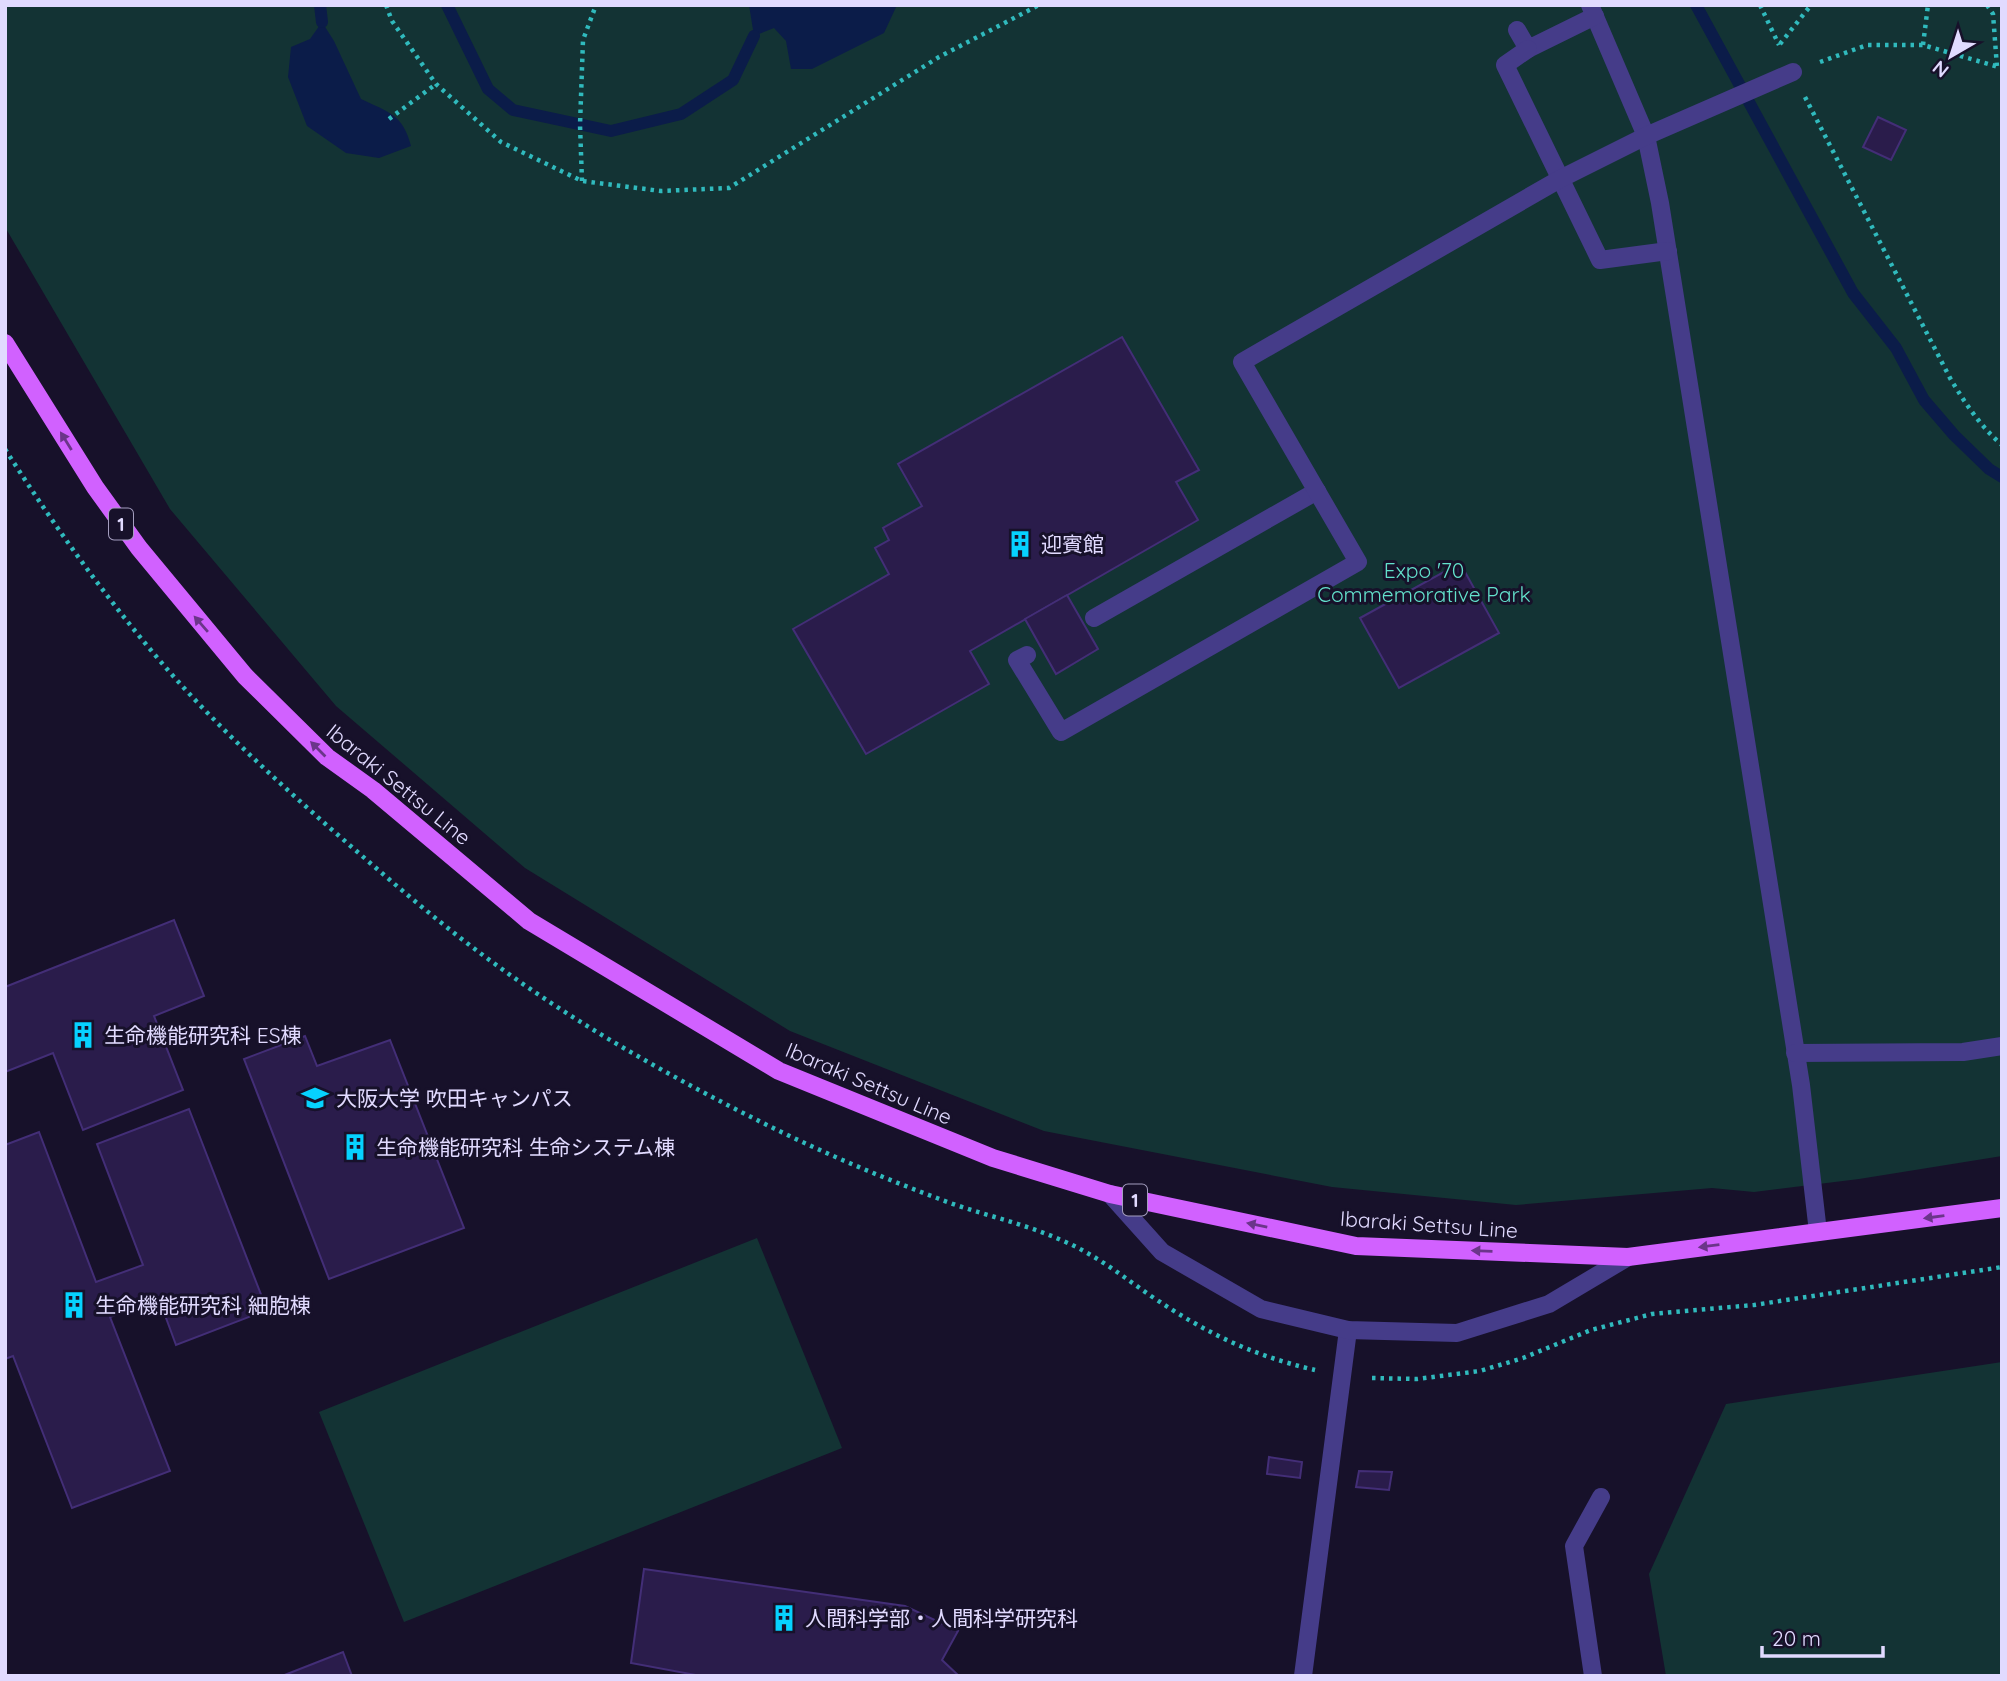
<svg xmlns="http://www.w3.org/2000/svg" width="2007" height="1681" viewBox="0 0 2007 1681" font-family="Quicksand,'Noto Sans JP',sans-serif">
<rect width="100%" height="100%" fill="#17112a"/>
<g fill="#133334">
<path d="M5 5H2002V1156L1859 1179 1754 1192 1712 1188 1516 1205 1332 1187 1044 1131 790 1031 525 868 336 706 170 509 5 227Z"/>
<path d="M757 1238 842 1448 404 1622 319 1412Z"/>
<path d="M2002 1362V1676H1666L1649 1574 1726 1404Z"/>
</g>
<g fill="#0b1c49">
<path d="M749 5H897L884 33 812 69H791L786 41 774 28 754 36Z"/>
<path d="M322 22 334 41 361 99C388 112 403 114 411 146L379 158 346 153 307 126 288 77 291 47 310 39Z"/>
</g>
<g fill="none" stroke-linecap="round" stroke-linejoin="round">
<g stroke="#0b1c49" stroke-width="12">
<path d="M320 5 322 22"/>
<path d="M447 5 488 89 513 110 611 131 681 114 733 80 754 36"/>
<path d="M1696 5 1853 293 1896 348 1924 400 1954 435 1989 469 2002 477"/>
</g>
</g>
<g fill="#2a1c4b" stroke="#432e77" stroke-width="2">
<path d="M1878 117 1906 130 1891 160 1863 147Z"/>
<path d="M1122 337 1199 470 1176 482 1198 520 970 651 989 684 866 754 793 629 889 574 875 548 889 540 883 528 922 506 898 464Z"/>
<path d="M1460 563 1499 633 1399 688 1360 618Z"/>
<path d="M1067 595 1098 649 1056 674 1025 619Z"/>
<path d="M174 920 204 996 154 1016 183 1090 83 1130 53 1053 5 1072V987Z"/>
<path d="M305 1036 317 1066 390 1040 464 1228 329 1279 244 1059Z"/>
<path d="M189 1109 267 1310 176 1345 159 1299 110 1317 170 1471 72 1508 13 1356 5 1359V1145L39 1132 96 1282 143 1265 97 1144Z"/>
<path d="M1269 1457 1302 1462 1300 1478 1267 1474Z"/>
<path d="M1359 1471 1392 1472 1389 1490 1356 1487Z"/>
<path d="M644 1569 905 1606 958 1631 942 1660 959 1676H701L631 1663Z"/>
<path d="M343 1652 352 1676H282Z"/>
</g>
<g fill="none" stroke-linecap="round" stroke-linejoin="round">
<g stroke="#30babd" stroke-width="4.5" stroke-dasharray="3.5 5" stroke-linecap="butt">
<path d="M386 5 392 21 436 84 501 142 582 181 661 191 729 188 939 57 1039 5"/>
<path d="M1760 5 1779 45"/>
<path d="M1987 5 1993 14 1997 67"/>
<path d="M1780 44 1811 5"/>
<path d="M1923 45 1928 5"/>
<path d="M1820 62 1867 45H1923L2002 68"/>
<path d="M1805 97 1950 378C1965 403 1980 426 2002 445"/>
<path d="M389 119 436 84"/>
<path d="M582 181 580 125 583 40 596 5"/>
<path d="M5 449C51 521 100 590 155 655 208 718 269 774 330 828 384 875 437 922 495 964 578 1025 671 1077 763 1123 819 1151 878 1176 937 1198 977 1214 1021 1222 1061 1240 1095 1254 1122 1276 1151 1296 1206 1333 1251 1355 1315 1370"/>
<path d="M1372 1378 1417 1379 1480 1371 1523 1358 1591 1330 1652 1314 1754 1305 2002 1267"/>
</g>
<g stroke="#453c89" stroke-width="18">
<path d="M1590 5 1646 136 1660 203 1801 1085 1818 1232"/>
<path d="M1517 30 1528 49 1595 16"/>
<path d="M1528 49 1505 65 1600 260 1668 251"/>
<path d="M1094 618 1317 491"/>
<path d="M1027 655 1017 660 1061 732 1358 562 1242 362 1560 179 1646 136 1793 72"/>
<path d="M1795 1053 1963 1052 2002 1046"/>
<path d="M1303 1676 1348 1330"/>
<path d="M1593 1676 1574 1546 1601 1497"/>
</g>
<path stroke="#453c89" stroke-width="18" d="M1110 1194 1162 1252 1261 1309 1348 1330 1457 1333 1549 1304 1628 1257"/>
<path stroke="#d161ff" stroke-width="18" d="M5 343 95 487 139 548 245 676 327 757 373 790 529 921 779 1071 993 1158 1110 1194 1356 1246 1628 1257 2002 1208"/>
</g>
<defs><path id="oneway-solid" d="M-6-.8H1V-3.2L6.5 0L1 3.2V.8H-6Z" transform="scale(1.75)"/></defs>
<g fill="#6b358a">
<use href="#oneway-solid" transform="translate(66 441) rotate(-122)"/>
<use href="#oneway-solid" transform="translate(201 624) rotate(-131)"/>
<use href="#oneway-solid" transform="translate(318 749) rotate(-135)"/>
<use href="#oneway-solid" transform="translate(1934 1217) rotate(172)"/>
<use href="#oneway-solid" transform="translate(1257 1225) rotate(-168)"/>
<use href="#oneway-solid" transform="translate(1709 1246) rotate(173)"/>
<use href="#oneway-solid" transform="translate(1482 1251) rotate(-178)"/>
</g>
<defs>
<symbol id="building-bare" viewBox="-9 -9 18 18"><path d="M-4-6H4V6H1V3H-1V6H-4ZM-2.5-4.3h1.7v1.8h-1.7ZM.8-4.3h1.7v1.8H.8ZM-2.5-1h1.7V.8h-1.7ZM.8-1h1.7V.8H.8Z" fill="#06d2ff" stroke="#17112a" stroke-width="2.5" paint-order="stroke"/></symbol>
<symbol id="university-bare" viewBox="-9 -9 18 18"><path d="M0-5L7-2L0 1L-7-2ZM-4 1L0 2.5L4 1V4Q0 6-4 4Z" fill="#06d2ff" stroke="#17112a" stroke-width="2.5" paint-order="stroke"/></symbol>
</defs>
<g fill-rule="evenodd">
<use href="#building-bare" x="1001" y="525" width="38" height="38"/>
<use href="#building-bare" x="64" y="1016" width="38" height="38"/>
<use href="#university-bare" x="296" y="1079" width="38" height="38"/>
<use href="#building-bare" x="336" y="1128" width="38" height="38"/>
<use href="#building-bare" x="55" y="1286" width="38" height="38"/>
<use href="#building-bare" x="765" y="1599" width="38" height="38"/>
</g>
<g text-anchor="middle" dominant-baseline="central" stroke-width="6" stroke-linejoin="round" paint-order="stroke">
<g fill="#17112a" stroke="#a49ebf" stroke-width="2">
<rect x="109" y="508.5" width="24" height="31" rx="5"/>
<rect x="1123" y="1184.5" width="24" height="31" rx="5"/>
</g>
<g font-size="19" font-weight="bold" fill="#e1daff">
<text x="121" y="524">1</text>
<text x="1135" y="1200">1</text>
</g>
<g font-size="21" fill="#e1daff" stroke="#17112a" text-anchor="start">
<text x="1041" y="544">迎賓館</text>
<text x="104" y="1035">生命機能研究科 ES棟</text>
<text x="336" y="1098">大阪大学 吹田キャンパス</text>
<text x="376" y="1147">生命機能研究科 生命システム棟</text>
<text x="95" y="1305">生命機能研究科 細胞棟</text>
<text x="805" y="1618">人間科学部・人間科学研究科</text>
</g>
<g font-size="21" fill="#63e1cc" stroke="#17112a">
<text x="1424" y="570">Expo '70<tspan x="1424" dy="24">Commemorative Park</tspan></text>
</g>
<g font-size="21" fill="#e1daff" stroke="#17112a">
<text transform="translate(399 784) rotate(39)">Ibaraki Settsu Line</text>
<text transform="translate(869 1083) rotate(23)">Ibaraki Settsu Line</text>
<text transform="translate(1429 1224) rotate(4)">Ibaraki Settsu Line</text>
</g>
</g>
<rect width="2007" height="1681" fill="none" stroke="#e1daff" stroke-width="14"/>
<g transform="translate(1951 56) rotate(219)" stroke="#17112a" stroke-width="5" paint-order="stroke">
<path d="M0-5L12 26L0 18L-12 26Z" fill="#e1daff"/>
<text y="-10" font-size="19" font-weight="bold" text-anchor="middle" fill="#e1daff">N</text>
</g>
<path d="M1762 1646v10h121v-10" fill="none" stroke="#e1daff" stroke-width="3.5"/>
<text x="1772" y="1646" font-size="21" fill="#e1daff" stroke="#17112a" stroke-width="5" paint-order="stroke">20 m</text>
</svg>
